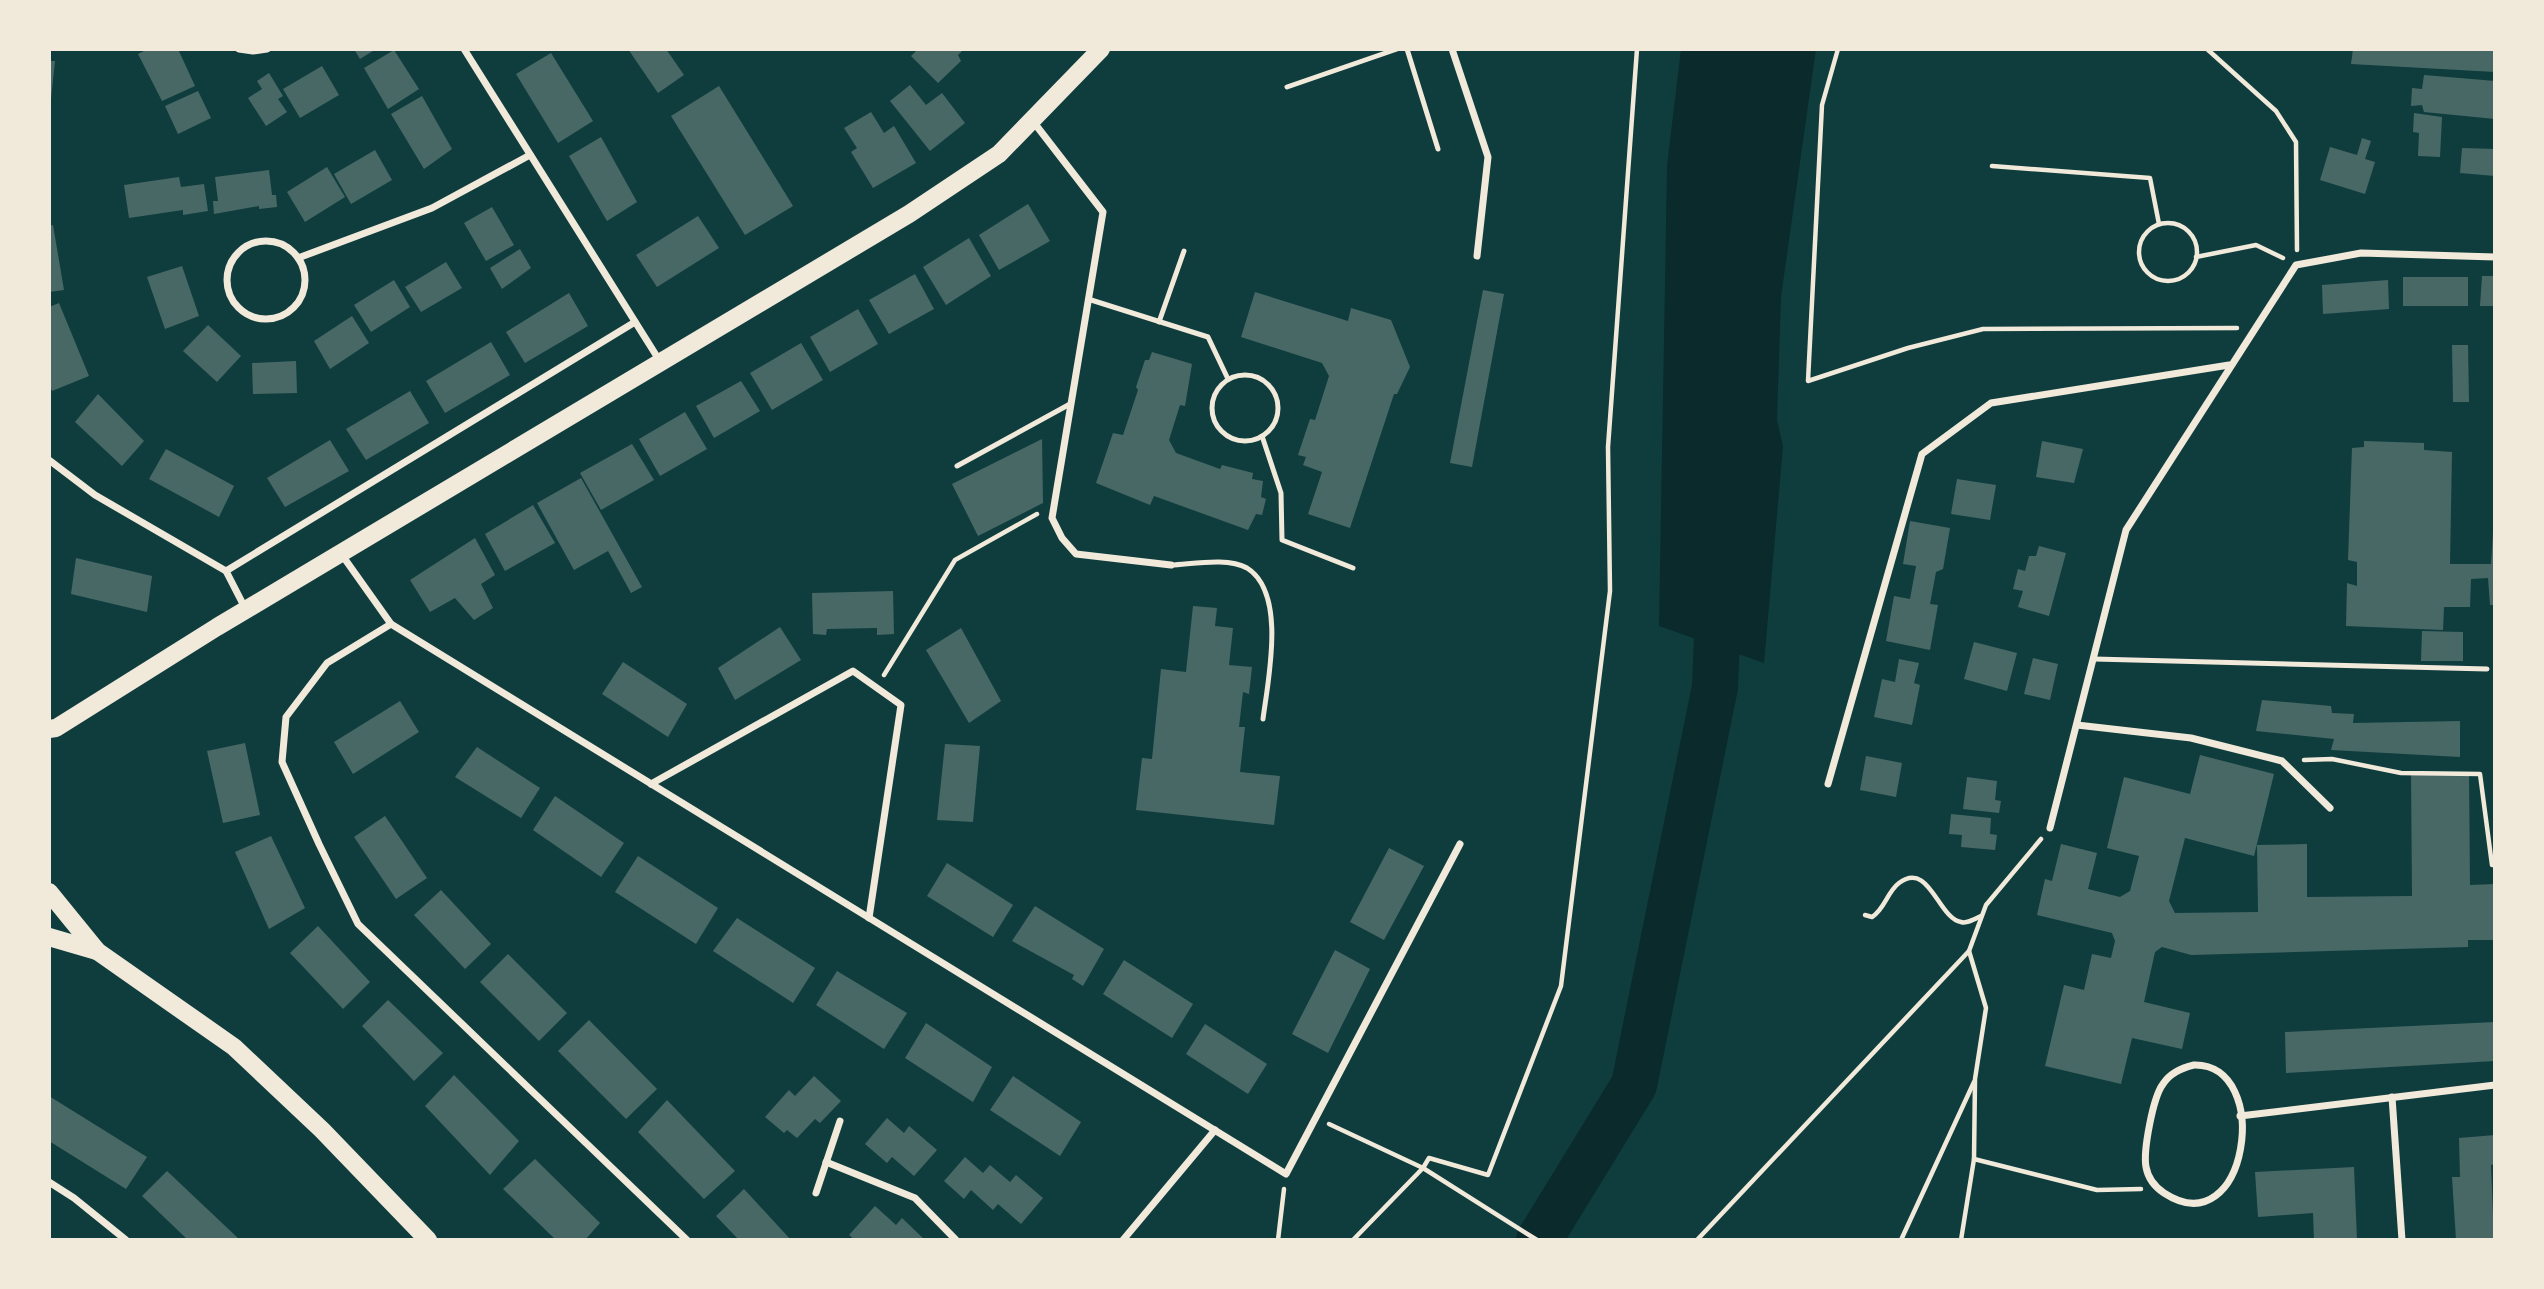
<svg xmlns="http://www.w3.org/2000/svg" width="2544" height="1289" viewBox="0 0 2544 1289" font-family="Manrope,sans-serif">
<rect width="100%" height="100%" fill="#0f3d3e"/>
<path fill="#0a2a2b" d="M1681 49H1816L1781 297 1777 420 1783 446 1764 663 1659 626 1667 166Z"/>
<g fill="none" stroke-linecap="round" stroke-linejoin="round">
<path stroke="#0a2a2b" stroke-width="46" d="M1539 1240 1634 1085 1715 687 1719 585"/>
</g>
<g fill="#486865">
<path d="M148 49H178L195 86 162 101 138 54Z"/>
<path d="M354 49H376L360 59Z"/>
<path d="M628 49H666L684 75 658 93Z"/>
<path d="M918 49H964L958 55 961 61 938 83 911 56Z"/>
<path d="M2353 49H2495V72L2351 64Z"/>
<path d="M394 50 419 89 388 109 364 68Z"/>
<path d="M551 53 593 121 558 143 516 74Z"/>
<path d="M49 61H55L51 99H49Z"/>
<path d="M322 66 339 95 300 118 283 89Z"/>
<path d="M269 73 283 96 278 99 287 112 266 126 248 98 262 89 257 81Z"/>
<path d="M2424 75 2495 81V119L2424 112 2422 105 2411 106 2412 88 2422 89Z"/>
<path d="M910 85 926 105 942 93 965 123 930 151 890 101Z"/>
<path d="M719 86 793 206 745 235 671 116Z"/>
<path d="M198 91 211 118 178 134 165 106Z"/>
<path d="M422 96 452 149 424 169 391 114Z"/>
<path d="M871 112 884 133 894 126 916 163 873 188 851 152 857 148 844 128Z"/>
<path d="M2414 113 2442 117 2440 157 2418 156 2419 133 2413 132Z"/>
<path d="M601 137 637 202 607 221 569 156Z"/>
<path d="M2362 138 2371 141 2365 159 2375 162 2365 194 2320 180 2330 147 2357 155Z"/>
<path d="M2462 148 2495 149V176L2460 173Z"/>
<path d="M375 150 392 180 351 204 334 174Z"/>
<path d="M327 167 345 197 305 222 287 192Z"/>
<path d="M269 170 272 195H276L277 207 259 209V206L214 214 213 201H218L215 177Z"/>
<path d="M179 177 181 187 204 184 208 211 183 215V210L129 218 124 185Z"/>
<path d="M1028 204 1050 241 999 270 979 235Z"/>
<path d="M492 207 514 245 486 261 464 223Z"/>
<path d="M698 216 719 248 657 287 636 255Z"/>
<path d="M53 225 64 290 49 292V226Z"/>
<path d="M969 238 991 276 946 305 923 267Z"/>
<path d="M520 249 531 268 502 289 490 268Z"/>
<path d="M446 262 462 288 421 312 405 287Z"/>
<path d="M182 266 199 316 165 329 147 277Z"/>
<path d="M915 274 934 309 889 334 869 300Z"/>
<path d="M2482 276H2495V306H2480Z"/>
<rect x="2403" y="277" width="65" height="29"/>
<path d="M394 280 410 307 371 332 354 305Z"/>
<path d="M2388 280 2389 309 2323 314 2322 285Z"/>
<path d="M1483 290 1504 294 1472 467 1450 463Z"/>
<path d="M1255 292 1348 321 1351 308 1391 320 1410 367 1397 394H1394L1350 528 1308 514 1322 472 1303 465 1306 457 1298 455 1310 419 1315 420 1329 376 1322 363 1241 337Z"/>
<path d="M569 293 588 326 525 363 506 332Z"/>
<path d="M59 303 89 376 52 391 49 384V307Z"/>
<path d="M858 309 878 344 830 372 810 337Z"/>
<path d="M352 316 369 343 330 369 314 341Z"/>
<path d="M208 325 241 356 217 382 183 351Z"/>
<path d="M491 342 510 375 445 413 426 381Z"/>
<path d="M801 343 823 380 772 410 750 373Z"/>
<path d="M2452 345H2468L2469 402H2453Z"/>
<path d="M1152 352 1192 364 1185 406 1180 405 1169 440 1176 453 1220 469 1222 465 1253 473 1252 479 1263 481 1261 497 1266 499 1262 515 1256 514 1248 530 1154 496 1150 505 1096 483 1113 433 1123 435 1138 390 1136 387 1145 360H1149Z"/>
<path d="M296 361 297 393 253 394 252 363Z"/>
<path d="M741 381 760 411 714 438 696 406Z"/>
<path d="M410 391 429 423 366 460 346 429Z"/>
<path d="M98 394 144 441 122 466 75 422Z"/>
<path d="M685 412 707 449 660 476 639 439Z"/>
<path d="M1042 439 1043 503 978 536 952 484Z"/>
<path d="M330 440 349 471 285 507 267 478Z"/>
<path d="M2042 441 2083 449 2074 483 2036 477Z"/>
<path d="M2364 441 2424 443V450L2452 452 2450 564H2491L2495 501V605H2490L2488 578 2471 579 2470 607H2444L2443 630 2346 626 2347 583 2357 586V562L2348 560 2352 448 2364 447Z"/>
<path d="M632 444 654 480 601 510 580 473Z"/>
<path d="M166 449 234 486 219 517 149 479Z"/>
<path d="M581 478 642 587 631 593 608 551 574 570 537 503Z"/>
<path d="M1957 479 1996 485 1990 520 1951 514Z"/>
<path d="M533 505 555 543 505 571 485 534Z"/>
<path d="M1910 521 1950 528 1943 569 1936 572 1930 604 1938 605 1930 650 1886 641 1894 596 1910 599 1916 566 1903 564Z"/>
<path d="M475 538 495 575 481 584 493 608 474 620 455 598 430 612 410 580Z"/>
<path d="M2039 546 2066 553 2049 616 2018 607 2023 591 2013 589 2018 569 2025 571 2029 556H2036Z"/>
<path d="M76 558 152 576 147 612 71 594Z"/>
<path d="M893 591 894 634 877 635V628L827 629 826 635 813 634 812 593Z"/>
<path d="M1193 606 1217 608 1215 626 1233 628 1229 665 1252 667 1249 694 1243 692 1239 727H1245L1240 772 1280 776 1274 825 1136 810 1142 758 1152 759 1161 669 1186 672Z"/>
<path d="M780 627 801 660 735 700 718 668Z"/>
<path d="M961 628 1001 701 969 723 926 650Z"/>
<path d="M2422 631 2463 632V661H2421Z"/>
<path d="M1974 642 2017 653 2007 691 1964 679Z"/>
<path d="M2033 658 2058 664 2050 700 2024 694Z"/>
<path d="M1899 659 1919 663 1914 683 1920 685 1912 725 1874 717 1882 679 1895 682Z"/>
<path d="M623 662 687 704 668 737 602 694Z"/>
<path d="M2262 700 2331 706 2332 713 2354 714 2353 723 2460 721V757L2331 750 2334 739 2256 731Z"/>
<path d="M400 701 419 732 353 774 334 742Z"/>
<path d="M245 743 260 815 223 823 207 751Z"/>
<path d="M945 744 980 746 973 822 937 820Z"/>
<path d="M477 747 540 788 521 818 455 777Z"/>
<path d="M2200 755 2274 774 2254 856 2185 838 2169 901 2175 913 2258 912 2257 845 2307 844V897L2412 896 2411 772H2469L2470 885 2495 884V940H2468V947L2191 955 2162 947 2155 952 2144 1002 2190 1013 2182 1049 2132 1038 2121 1084 2045 1066 2064 985 2084 990 2092 954 2111 958 2115 941 2112 933 2037 915 2045 879 2052 881 2061 844 2097 853 2088 889 2120 897 2130 891 2139 856 2107 848 2124 777 2190 794Z"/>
<path d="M1866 756 1902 763 1896 797 1860 790Z"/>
<path d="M1967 777 1997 781 1995 800 2001 801 1999 813 1963 809Z"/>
<path d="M555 796 624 843 601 877 533 830Z"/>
<path d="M1951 814 1991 818 1990 834 1997 835 1995 850 1961 847 1962 835 1949 834Z"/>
<path d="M385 816 427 878 396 899 354 837Z"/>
<path d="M271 836 305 908 269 929 235 852Z"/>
<path d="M1389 848 1424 866 1384 940 1350 922Z"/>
<path d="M638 856 718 908 696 944 615 892Z"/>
<path d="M947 863 1013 905 993 937 927 896Z"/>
<path d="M441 890 491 944 465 969 414 915Z"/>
<path d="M1035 906 1104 949 1083 986 1072 979 1074 975 1012 941Z"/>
<path d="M737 918 815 968 793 1003 713 951Z"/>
<path d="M318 926 370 982 343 1009 290 953Z"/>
<path d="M1335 950 1370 969 1328 1053 1292 1034Z"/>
<path d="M508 954 567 1013 539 1041 480 982Z"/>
<path d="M1124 960 1193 1004 1172 1038 1103 994Z"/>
<path d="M837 971 907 1013 884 1049 816 1005Z"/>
<path d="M388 1000 443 1053 414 1081 362 1026Z"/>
<path d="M589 1020 657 1089 626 1119 558 1051Z"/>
<path d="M2495 1022V1061L2286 1073 2285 1032Z"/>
<path d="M926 1023 992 1067 973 1102 905 1058Z"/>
<path d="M1205 1024 1267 1064 1248 1094 1186 1054Z"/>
<path d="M454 1075 519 1141 490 1175 425 1106Z"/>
<path d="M814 1076 841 1101 820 1123 815 1119 797 1138 787 1130 784 1133 765 1117 789 1090 795 1096Z"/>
<path d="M1013 1076 1081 1122 1060 1156 990 1110Z"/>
<path d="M49 1096 147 1157 126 1189 49 1141Z"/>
<path d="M667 1100 735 1171 704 1199 638 1132Z"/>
<path d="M887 1118 904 1133 909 1126 937 1150 914 1176 892 1157 887 1163 865 1144Z"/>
<path d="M2495 1135V1164L2491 1165 2494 1240H2456L2452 1177H2460L2459 1138Z"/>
<path d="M965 1157 983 1173 990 1165 1010 1182 1016 1175 1043 1198 1021 1224 998 1204 993 1210 971 1190 964 1199 944 1181Z"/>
<path d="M535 1159 600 1223 585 1240H556L503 1189Z"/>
<path d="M2354 1167 2357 1240H2314L2313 1213 2258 1217 2255 1172Z"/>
<path d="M167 1171 240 1240H188L142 1196Z"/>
<path d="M744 1189 791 1240H739L716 1216Z"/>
<path d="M875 1206 896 1225 902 1218 925 1240H855L849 1235Z"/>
</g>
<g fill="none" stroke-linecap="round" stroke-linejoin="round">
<g stroke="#f1e9da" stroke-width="4.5">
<path d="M1838 49 1822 105 1808 381 1908 348 1983 329 2237 328"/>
<path d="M2207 49 2276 111 2296 142 2297 250"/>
<path d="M1992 166 2150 178 2159 224"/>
<circle cx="2168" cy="252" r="29"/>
<path d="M2196 257 2256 245 2283 258"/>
<path d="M884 675 955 560 1037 514"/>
<path d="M2304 760 2332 759 2401 773 2480 774 2492 865 2495 864"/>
<path d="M1865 915 1872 917C1885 909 1887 892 1899 883 1929 860 1938 918 1961 922 1967 924 1975 919 1981 916"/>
<path d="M1329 1124 1423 1168 1353 1240"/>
<path d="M1974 1159 2097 1190 2141 1189"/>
<path d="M1278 1240 1284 1189"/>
<path d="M1537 1240 1423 1168 1429 1158 1488 1175 1561 986 1610 591 1608 447 1637 49"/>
<path d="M1697 1240 1969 951 1986 905 2041 839"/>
<path d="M1901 1240 1974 1082"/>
<path d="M1961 1240 1974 1159 1975 1079 1986 1008 1969 951"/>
</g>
<g stroke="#f1e9da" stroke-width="5">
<path d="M1407 49 1438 149"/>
<path d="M1287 87 1397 49"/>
<path d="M1088 299 1208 337 1228 379"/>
<path d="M1159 322 1184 251"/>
<circle cx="1245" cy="408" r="33"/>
<path d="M1262 436 1281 493 1282 540 1353 568"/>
<path d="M957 466 1070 404"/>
<path d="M1171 565C1193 564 1228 557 1247 568 1287 593 1268 680 1263 719"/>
<path d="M2094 659 2487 669"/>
</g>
<g stroke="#f1e9da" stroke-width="7">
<path d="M239 49 253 51 267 49"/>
<path d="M464 49 661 363"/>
<path d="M1452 49 1488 157 1477 256"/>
<path d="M1032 120 1103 212 1052 518 1062 538 1076 554 1171 565"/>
<circle cx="266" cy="280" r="39"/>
<path d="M298 258 432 208 530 155"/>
<path d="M49 460 95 495 226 571 245 608"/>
<path d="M342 555 391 624 1286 1174 1460 844"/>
<path d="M226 571 635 322"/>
<path d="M391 624 327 663 286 717 282 762 319 844 358 924 687 1240"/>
<path d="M2077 725 2191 738 2282 761 2330 808"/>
<path d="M651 784 853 671 901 705 869 918"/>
<path d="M1828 784 1922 454 1991 403 2229 365"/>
<path d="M2050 828 2126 530 2296 265 2361 253 2495 257"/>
<path d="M2194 1065C2274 1063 2248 1248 2164 1193 2155 1187 2148 1178 2146 1167 2143 1151 2153 1097 2163 1084 2170 1073 2181 1068 2194 1065Z"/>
<path d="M2392 1097 2402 1240"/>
<path d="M2240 1116 2495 1085"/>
<path d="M826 1162 915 1198 956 1240"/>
<path d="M49 1182 74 1198 126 1240"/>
<path d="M816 1193 840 1121"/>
<path d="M1123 1240 1215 1130"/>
</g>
<g stroke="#f1e9da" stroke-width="18">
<path d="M49 729 56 728 217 627 909 214 999 154 1101 49"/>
<path d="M49 892 97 951 234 1047 322 1130 428 1240"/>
<path d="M49 937 97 951"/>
</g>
</g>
<rect width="2544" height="1289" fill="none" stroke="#f1e9da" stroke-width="102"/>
</svg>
